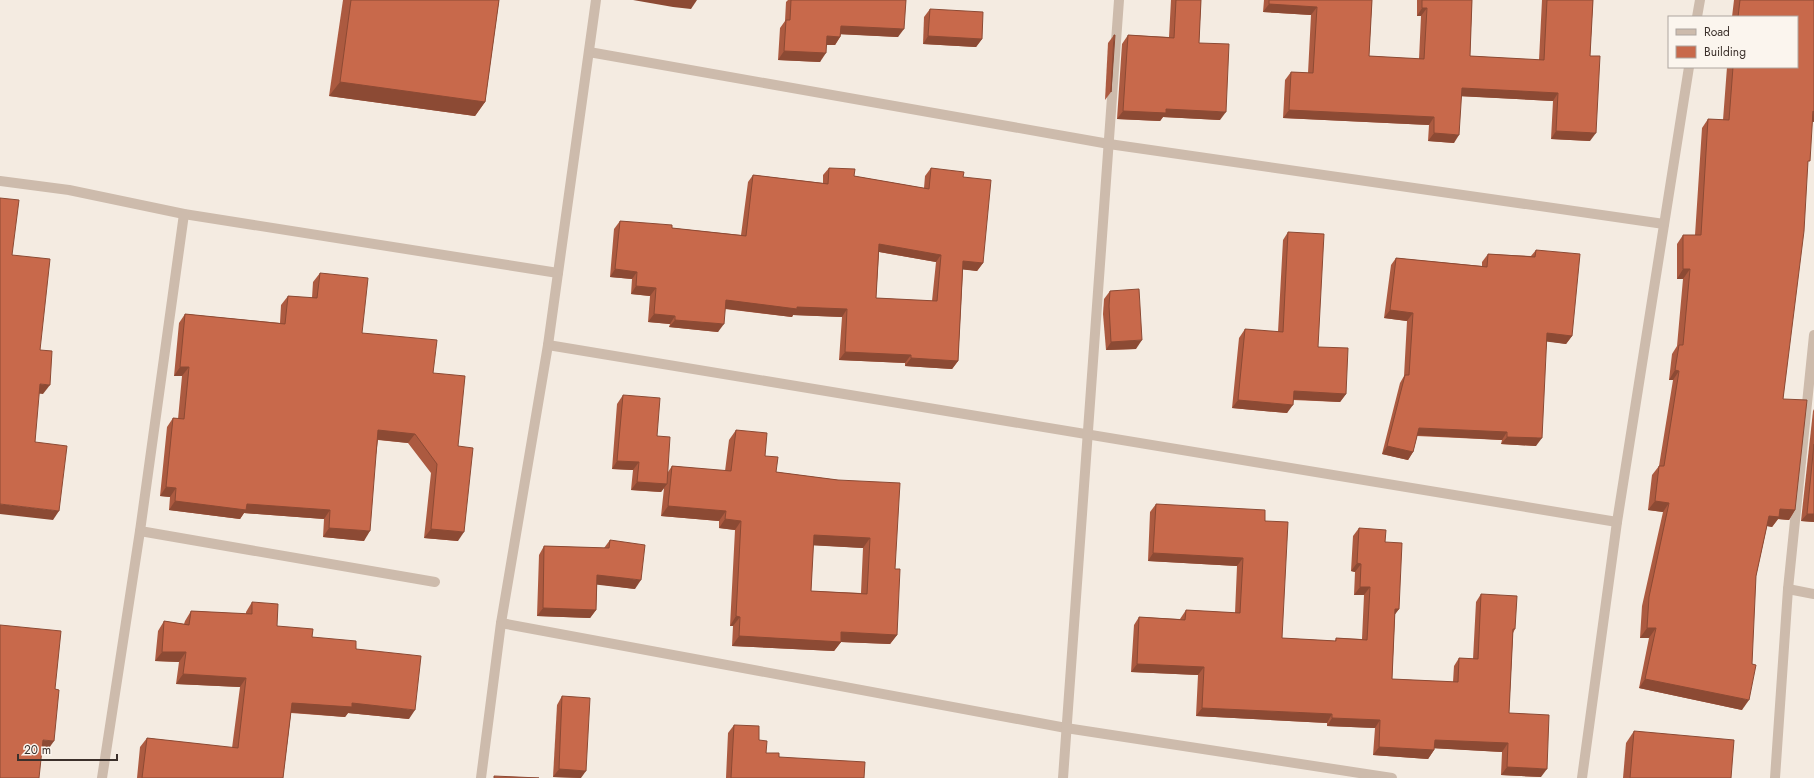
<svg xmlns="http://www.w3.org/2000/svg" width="1814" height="778" viewBox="0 0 1814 778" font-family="Jost,sans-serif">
<rect width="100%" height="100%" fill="#f4ebe1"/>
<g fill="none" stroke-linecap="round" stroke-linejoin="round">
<g stroke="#cdbbac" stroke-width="10">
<path d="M1697 17 1700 0"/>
<path d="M589 52 1109 144 1664 224"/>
<path d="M0 181 69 190 184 214 558 273"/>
<path d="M548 345 1617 522"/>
<path d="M140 531 435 582"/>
<path d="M1788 589 1814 594"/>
<path d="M501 623 1066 728 1392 778"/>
<path d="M102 778 140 531 184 214"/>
<path d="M481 778 501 623 548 345 596 0"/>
<path d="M1063 778 1119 0"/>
<path d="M1582 778 1617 522 1689 67"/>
<path d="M1775 778 1788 589 1814 335"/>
</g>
</g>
<g fill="#ac5a40" fill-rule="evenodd">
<path d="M343 0H499L485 102 475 116 329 96Z"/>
<path d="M788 0H906L898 37 841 34 840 37 835 45H826L820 62 778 60 780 28 785 21 786 2Z"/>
<path d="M1171 0H1201L1199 43 1220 120 1163 117 1160 121 1117 119 1122 44 1128 35 1169 37Z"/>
<path d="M1264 0H1372L1369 56 1419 59 1421 16H1417V0H1472L1470 56 1539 60 1542 0H1593L1590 56V141L1551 139 1553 101 1461 96 1454 143 1428 141 1429 125 1283 118 1285 80 1291 72 1308 73 1311 15 1263 12Z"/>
<path d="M1734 0H1814L1812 122 1783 399 1795 510 1789 520 1778 519 1772 527 1767 526 1756 576 1742 710 1639 688 1649 638H1640L1642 606 1663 512 1648 510 1652 475 1659 466 1673 380H1669L1672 354 1677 346 1683 279H1677V244L1683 235H1695L1702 128 1708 119 1723 120 1727 67H1797V17H1732Z"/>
<path d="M930 9 982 39 976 47 923 44 924 17Z"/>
<path d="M1114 35 1111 92 1105 100 1108 43Z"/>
<path d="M829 168 854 176 924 188 925 176 931 168 963 177 983 263 977 271 963 269 958 361 952 369 905 366V363L839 360 842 317 793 315 792 317 725 309 718 332 669 327 670 324 648 322 650 296 631 294 632 279 610 277 614 229 620 221 672 228 741 235 748 182 753 175 823 183V175ZM879 252 936 262 932 301 876 298Z"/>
<path d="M1288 232 1318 347 1346 394 1340 402 1293 400 1287 413 1232 408 1239 338 1245 329 1278 332 1283 240Z"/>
<path d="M1536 250 1572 336 1566 344 1547 341 1536 446 1501 444 1502 440 1417 436 1413 452 1408 460 1382 454 1400 383 1404 376 1407 321 1384 318 1391 265 1396 258 1482 266V262L1488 254 1531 256Z"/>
<path d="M320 273 362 333 433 373 458 446V541L424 538 431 473 408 443 378 440 364 541 323 537 324 519 244 513 240 519 169 510 170 497 160 496 167 427 173 418 178 419 182 376H174L179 323 185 314 280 323 281 305 288 296 312 298 313 282Z"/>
<path d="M1110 291 1136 349 1106 350 1103 314 1104 299Z"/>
<path d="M623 395 657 436 668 472 672 466 725 471 729 440 736 430 765 456 776 472 838 480 895 569 897 635 890 644 841 642 834 651 732 646 733 626H730L735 530 719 528V521L661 516 664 488 661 492 631 490 633 470 612 469 617 404ZM813 545 863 548 861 593 811 591Z"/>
<path d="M1814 409V522L1801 521 1813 411Z"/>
<path d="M1156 504 1265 521 1282 638 1335 641 1336 638 1362 639 1364 595H1354L1355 572 1351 571 1353 536 1359 528 1385 542 1399 609 1395 614 1392 679 1453 682 1454 666 1459 658 1473 659 1476 602 1481 594 1515 629 1513 633 1509 713 1541 777 1501 775 1502 752 1434 748V750L1428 759 1373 755 1375 728 1327 726V723L1196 716 1198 675 1131 672 1134 625 1139 617 1180 619 1186 610 1235 613 1237 566 1148 561 1150 512Z"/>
<path d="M610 540 635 589 597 584 596 610 590 618 537 616 539 555 544 546 604 548Z"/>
<path d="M252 602 277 626 312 637 356 649 409 719 348 713 345 717 291 713 283 778H137L140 747 147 738 232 748 240 687 176 684 179 662 155 661 158 631 164 621 184 624 185 621 191 611 246 614V612Z"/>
<path d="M562 696 581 778 553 777 557 705Z"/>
<path d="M734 725 759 740 766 753 779 757 864 778H726L728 733Z"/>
<path d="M1634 731 1731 778H1623L1626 743Z"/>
</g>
<g fill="#8c4a34">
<path d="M633 0H697L691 9 673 7Z"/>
<path d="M1269 4 1317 7 1311 15 1263 12Z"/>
<path d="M1422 8H1427L1421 16H1417Z"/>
<path d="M841 26 904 29 898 37 835 34Z"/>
<path d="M827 36 840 37 835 45H821Z"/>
<path d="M928 36 982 39 976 47 923 44Z"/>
<path d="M784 51 826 53 820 62 778 60Z"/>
<path d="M340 82 485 102 475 116 329 96Z"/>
<path d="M1462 88 1558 93 1553 101 1456 96Z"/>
<path d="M1166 109 1226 112 1220 120 1163 117 1160 121 1117 119 1123 111Z"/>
<path d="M1289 110 1434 117 1429 125 1283 118Z"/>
<path d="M1813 111 1814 112V122L1806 121Z"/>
<path d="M1556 131 1596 133 1590 141 1551 139Z"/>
<path d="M1434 133 1459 135 1454 143 1428 141Z"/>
<path d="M879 244 941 255 936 262 874 251Z"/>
<path d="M963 261 983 263 977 271 958 269Z"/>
<path d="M615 269 637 272 632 279 610 277Z"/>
<path d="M1683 269H1690L1683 279H1677Z"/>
<path d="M636 286 656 288 650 296 631 294Z"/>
<path d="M726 300 847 309 842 317 793 315 792 317 720 308Z"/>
<path d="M1390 310 1413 313 1407 321 1384 318Z"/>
<path d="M654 314 675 316 670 324 648 322Z"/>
<path d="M675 320 724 324 718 332 669 327Z"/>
<path d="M1547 333 1572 336 1566 344 1542 341Z"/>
<path d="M1142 340 1136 349 1106 350 1111 342Z"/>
<path d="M845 352 911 355 905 363 839 360Z"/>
<path d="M911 358 958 361 952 369 905 366Z"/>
<path d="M180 367H189L182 376H174Z"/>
<path d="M1675 370 1679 371 1673 380H1669Z"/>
<path d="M40 384 50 385 43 394 33 393Z"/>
<path d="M1294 391 1346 394 1340 402 1288 399Z"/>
<path d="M1238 400 1293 405 1287 413 1232 408Z"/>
<path d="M1419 428 1507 432 1502 440 1413 435Z"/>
<path d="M378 430 415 434 408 443 372 439Z"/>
<path d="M1507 437 1542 438 1536 446 1501 444Z"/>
<path d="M1387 446 1413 452 1408 460 1382 454Z"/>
<path d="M617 461 639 462 633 470 612 469Z"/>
<path d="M637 482 667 484 661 492 631 490Z"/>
<path d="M166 487 176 488 170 497 160 496Z"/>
<path d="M175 501 247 504 330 510 324 519 244 513 240 519 169 510Z"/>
<path d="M1655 501 1669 503 1663 512 1648 510Z"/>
<path d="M0 504 59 511 53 520 0 514Z"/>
<path d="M668 506 726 511 719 521 661 516Z"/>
<path d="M1780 509 1795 510 1789 520 1778 519 1772 527 1762 525 1769 516Z"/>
<path d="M1807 514H1814V522L1801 521Z"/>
<path d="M725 519 741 521 735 530 719 528Z"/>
<path d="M329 528 370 531 364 541 323 537Z"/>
<path d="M431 529 464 532 458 541 424 538Z"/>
<path d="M814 535 870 538 863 548 807 545Z"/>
<path d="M1153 553 1243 558 1237 566 1148 561Z"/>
<path d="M1357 563 1361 564 1355 572 1351 571Z"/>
<path d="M597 575 641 580 635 589 591 584Z"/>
<path d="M1360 587H1370L1364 595H1354Z"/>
<path d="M543 608 596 610 590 618 537 616Z"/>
<path d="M1395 609H1399L1393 617Z"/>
<path d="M736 616 740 617 733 626H730Z"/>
<path d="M1647 628H1656L1649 638H1640Z"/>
<path d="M841 632 897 635 890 644 841 642 834 651 732 646 739 636Z"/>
<path d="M162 652H186L179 662 155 661Z"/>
<path d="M1137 664 1204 667 1198 675 1131 672Z"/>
<path d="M183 674 246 678 240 687 176 684Z"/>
<path d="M1645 679 1749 700 1742 710 1639 688Z"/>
<path d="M292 703H352L415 710 409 719 348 713 345 717 286 712Z"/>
<path d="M1202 708 1332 714 1327 723 1196 716Z"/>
<path d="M1332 718 1380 720 1375 728 1327 726Z"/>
<path d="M43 740 54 741 47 751 36 750Z"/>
<path d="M1435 740 1508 743 1502 752 1429 748Z"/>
<path d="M1379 747 1434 750 1428 759 1373 755Z"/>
<path d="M1507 767 1547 769 1541 777 1501 775Z"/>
<path d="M559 769 586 771 581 778 553 777Z"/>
</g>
<g fill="#c8694b" stroke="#8c4a34" fill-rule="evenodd">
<path d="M351 0H499L485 102 340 82Z"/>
<path d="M791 0H906L904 29 841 26 840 37 827 36 826 53 784 51 786 20H790Z"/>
<path d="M1176 0H1201L1199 43 1229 44 1226 112 1166 109V113L1123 111 1128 35 1174 38Z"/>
<path d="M1269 0H1372L1369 56 1424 59 1427 8H1422V0H1472L1470 56 1544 60 1547 0H1593L1590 56H1600L1596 133 1556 131 1558 93 1462 88 1459 135 1434 133V117L1289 110 1291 72 1313 73 1317 7 1269 4Z"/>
<path d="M1740 0H1814V112L1813 111 1810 161H1808L1804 231 1783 399 1807 400 1795 510 1780 509 1779 517 1769 516 1756 576 1752 664 1756 665 1749 700 1645 679 1656 628H1647L1649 597 1669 503 1655 501 1659 466H1664L1679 371 1675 370 1679 345H1683L1690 269H1683V235H1701L1708 119 1729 120 1733 67H1797V17H1738Z"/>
<path d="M930 9 983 12 982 39 928 36Z"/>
<path d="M1114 35H1115L1111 92Z"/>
<path d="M829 168 855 169 854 176 929 189 931 168 964 172 963 177 991 180 983 263 963 261 958 361 911 358V355L845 352 847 309 797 307V309L726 300 724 324 675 320V316L654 314 656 288 636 286 637 272 615 269 620 221 672 225V228L746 236 753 175 828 184ZM879 244 941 255 937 301 876 298Z"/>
<path d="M0 198 19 200 12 255 50 259 40 350 52 351 50 385 40 384 35 442 67 446 59 511 0 504Z"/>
<path d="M1288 232 1324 234 1318 347 1348 348 1346 394 1294 391 1293 405 1238 400 1245 329 1283 332Z"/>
<path d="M1536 250 1580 254 1572 336 1547 333 1542 438 1507 437V432L1419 428 1413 452 1387 446 1405 375H1409L1413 313 1390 310 1396 258 1487 267 1488 254 1535 257Z"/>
<path d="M320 273 368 278 362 333 437 340 433 373 465 376 458 446 473 448 464 532 431 529 437 464 415 434 378 430 370 531 329 528 330 510 247 504 246 510 175 501 176 488 166 487 173 418 184 419 189 367H180L185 314 285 324 288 296 317 298Z"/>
<path d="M1139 289 1142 340 1111 342 1109 306 1110 291Z"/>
<path d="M623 395 660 398 657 436 670 437 667 484 637 482 639 462 617 461Z"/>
<path d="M736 430 767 433 765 456 778 457 776 472 838 480 900 483 895 569H900L897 635 841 632V642L739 636 740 617 736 616 741 521 725 519 726 511 668 506 672 466 731 471ZM814 535 870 538 867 594 811 591Z"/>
<path d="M1814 444V514H1807Z"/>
<path d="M1156 504 1265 510V521L1288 522 1282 638 1336 641V638L1367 640 1370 587H1360L1361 564 1357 563 1359 528 1386 530 1385 542 1402 543 1399 609H1395L1392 679 1458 682 1459 658 1478 659 1481 594 1517 596 1515 629H1513L1509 713 1549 715 1547 769 1507 767 1508 743 1435 740 1434 750 1379 747 1380 720 1332 718V714L1202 708 1204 667 1137 664 1139 617 1185 620 1186 610 1240 613 1243 558 1153 553Z"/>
<path d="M610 540 645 545 641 580 597 575 596 610 543 608 544 546 609 548Z"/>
<path d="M252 602 278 604 277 626 313 629 312 637 356 641V649L421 656 415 710 352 703V707L292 703 283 778H142L147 738 238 748 246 678 183 674 186 652H162L164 621 189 625 191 611 252 614Z"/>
<path d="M0 625 61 631 55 689 59 690 54 741 43 740 39 778H0Z"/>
<path d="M562 696 590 698 586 771 559 769Z"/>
<path d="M734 725 759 726V740L767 741 766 753H779V757L865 762 864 778H731Z"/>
<path d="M1634 731 1734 740 1731 778H1630Z"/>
<path d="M494 776 539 778H494Z"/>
</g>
<rect x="1668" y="16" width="130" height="52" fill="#fbf5ee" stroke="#aea6a0"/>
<rect x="1676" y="29" width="20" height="6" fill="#cdbbac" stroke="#aea6a0"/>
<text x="1704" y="36" font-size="12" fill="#3b302b">Road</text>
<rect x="1676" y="46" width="20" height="12" fill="#c8694b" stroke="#aea6a0"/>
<text x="1704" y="56" font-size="12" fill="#3b302b">Building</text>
<path d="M18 754v6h99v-6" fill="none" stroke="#3b302b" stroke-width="2"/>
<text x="24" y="754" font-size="12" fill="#3b302b" stroke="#fbf5ee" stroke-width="3" paint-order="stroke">20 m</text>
</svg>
